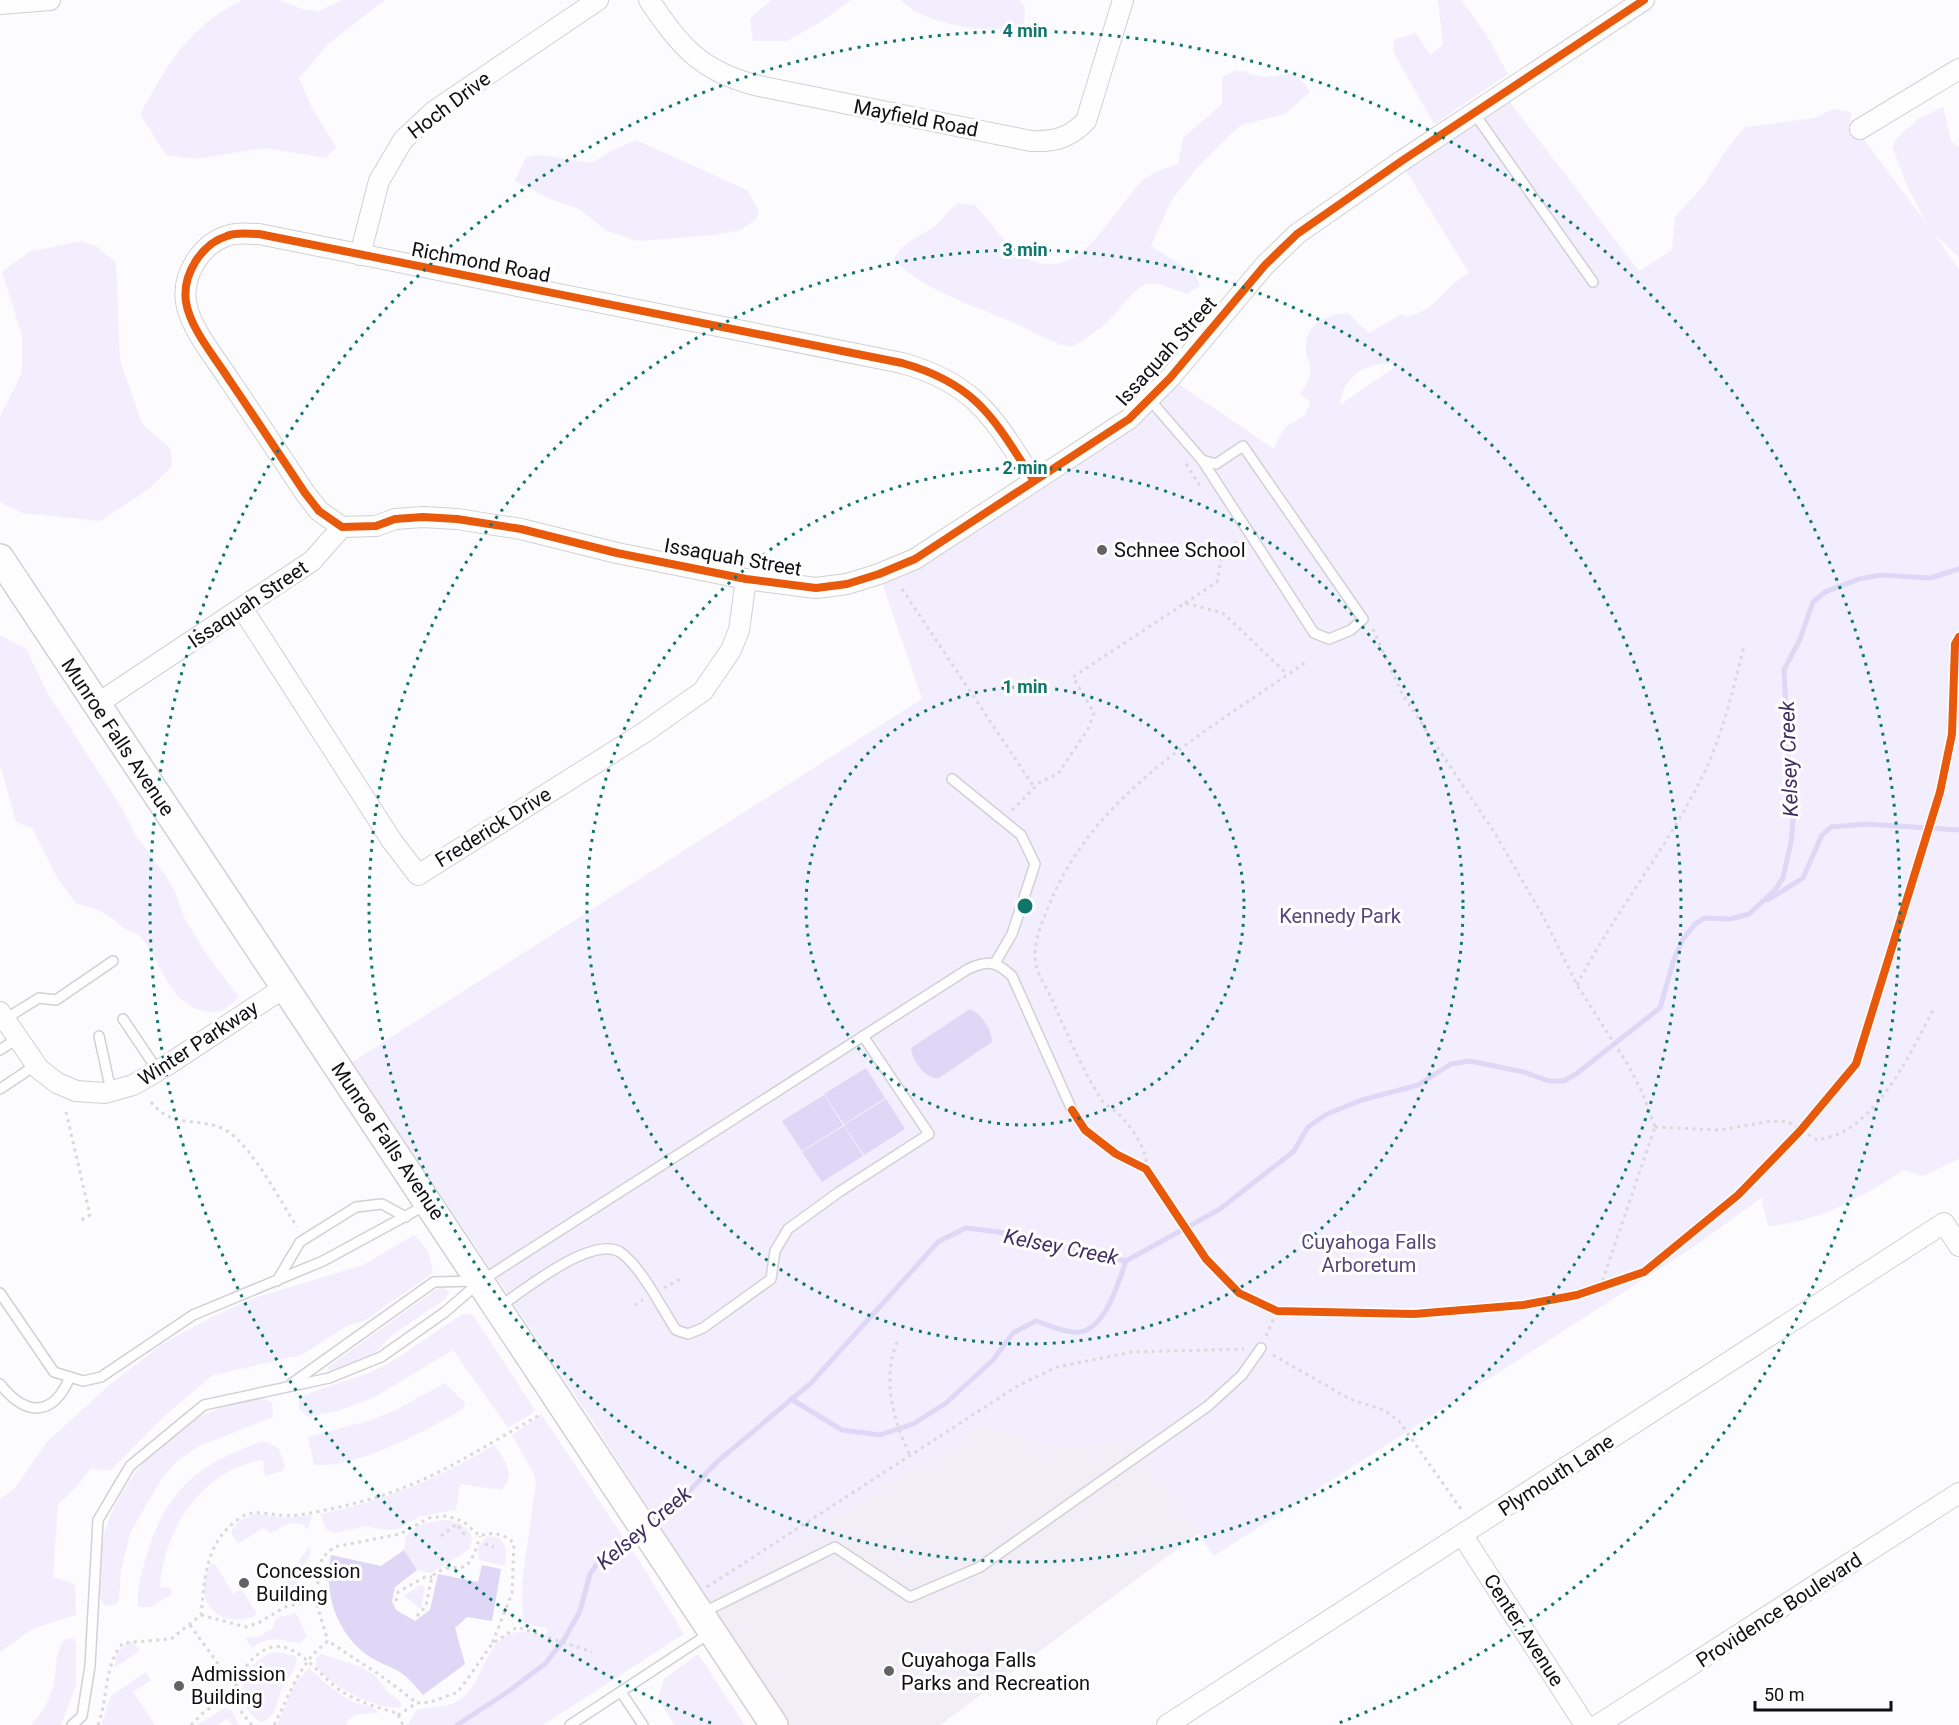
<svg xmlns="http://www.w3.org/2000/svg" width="1959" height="1725" viewBox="0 0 1959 1725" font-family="Roboto,sans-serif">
<rect width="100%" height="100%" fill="#fcfbfd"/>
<path fill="#f1eef8" d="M1089 1369 1199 1533 940 1725H774L701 1591 707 1598 996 1416Z"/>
<g fill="#f3eefe" fill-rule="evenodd">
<path d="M242 0H280L302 9 319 11 342 0H385L328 44 299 78 312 108 336 147 326 158 264 148 197 159 166 155 140 114C169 63 187 28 242 0Z"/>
<path d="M771 0H851L821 22 787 41H753L750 19Z"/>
<path d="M900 0H1020L1025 8 1024 26C988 34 928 26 900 0Z"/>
<path d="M1438 0H1461L1486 34 1508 74 1434 124 1393 51 1394 40 1416 33 1430 55 1443 45Z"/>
<path d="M1236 70 1262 77 1293 74 1306 85 1310 92 1285 114 1242 125 1231 134 1196 169 1171 201 1151 246 1195 274 1200 286 1187 294C1140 276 1144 282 1113 316 1102 329 1086 338 1072 347 1050 343 1032 331 1012 322 971 304 926 291 893 260 906 239 916 239 934 227 940 222 949 210 958 203L975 205C990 221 1006 247 1026 258 1080 286 1111 212 1141 182 1151 173 1165 168 1178 164L1183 138 1222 104V77Z"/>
<path d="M1503 93 1639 271 1672 250 1675 217 1704 185 1729 146 1745 127 1815 118 1833 109 1851 112 1850 134 1857 130 1927 224 1907 186 1893 148 1895 140 1918 119 1943 107 1951 141 1959 147V257L1934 234 1959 270V1159L1923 1176 1904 1170C1862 1197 1819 1222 1768 1226L1762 1202 1764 1196 1692 1248 1214 1556 1133 1435 1130 1439 1086 1446 1057 1447 981 1426 707 1599 591 1419 352 1062 922 699 879 574 1034 481 1170 378 1274 449C1277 443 1279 436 1283 431 1293 417 1305 424 1310 401L1300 395C1304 388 1309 382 1310 374 1312 367 1307 359 1306 351 1304 324 1325 314 1348 313L1369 333 1402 314 1405 317C1441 310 1443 285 1469 273L1400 161ZM1401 363 1341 404H1340C1345 370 1371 362 1401 363Z"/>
<path d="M636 140 747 190 759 211 756 219 741 230 714 235 639 241 607 231 579 209 550 199 515 181 526 157 541 155 592 163 611 151Z"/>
<path d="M81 241 96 246 116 263 120 360 142 424 170 448 172 466 151 487 101 521 22 513 0 502V417L22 373V335L2 272 29 252Z"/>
<path d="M0 635 26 649 47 692 123 810 135 834 164 873 175 892 185 919 208 957 239 997C226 1009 220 1015 203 1011 167 1002 162 961 140 936 135 932 128 932 124 928 103 911 102 910 76 904L58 879 32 828 16 822 0 764Z"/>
<path d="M414 1235 428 1250 433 1273 364 1321 348 1325 302 1355 213 1375 162 1418 110 1471 91 1468 74 1490 58 1504 53 1577 75 1584 76 1615 34 1628 0 1652V1499L15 1488 46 1443 108 1386 164 1343 210 1318 251 1299 363 1265Z"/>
<path d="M440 1287 449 1291 445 1299 391 1336 372 1356 361 1363 329 1371 328 1367Z"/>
<path d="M464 1314 473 1315 535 1410 533 1413 508 1428 453 1350 373 1398 340 1410 308 1417 299 1409V1400C307 1391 354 1379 368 1373 403 1359 431 1332 464 1314Z"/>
<path d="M445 1383 465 1403 464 1408C430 1430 354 1469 314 1465L308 1437 368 1421 396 1410Z"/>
<path d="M262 1397 272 1403 273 1417 199 1446 177 1461 162 1478 130 1533 121 1570 119 1600 115 1605 106 1606C95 1596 98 1581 99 1567 102 1485 182 1405 262 1397Z"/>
<path d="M541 1414 642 1565 684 1634 543 1725H407L417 1710C433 1705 448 1709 462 1698 485 1681 486 1631 522 1632 530 1632 538 1635 545 1635L548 1629 523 1622 522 1582 536 1483 534 1474 512 1435Z"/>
<path d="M261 1442H268L279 1449 285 1466 282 1471 265 1476 263 1460C202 1469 163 1531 160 1587L171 1588 172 1594 151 1607H138C137 1586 143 1567 149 1548 168 1488 203 1461 261 1442Z"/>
<path d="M494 1445C505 1459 517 1476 501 1490L460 1484 456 1510 418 1517 398 1529 384 1530 366 1526 336 1533 326 1529 320 1514C382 1502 440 1478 494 1445Z"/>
<path d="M259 1514 286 1518 312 1515 308 1530 302 1524 290 1523 271 1533 263 1528 238 1544 231 1533C235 1521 247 1515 259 1514Z"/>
<path d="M442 1520C455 1520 466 1524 472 1537L470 1549 431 1573 417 1570 404 1550 406 1536 419 1525Z"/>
<path d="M487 1536 500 1538 506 1549 505 1566 479 1560 478 1547Z"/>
<path d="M310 1547 311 1553 300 1573 295 1594 287 1593 282 1587C285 1583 290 1581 292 1577 298 1566 300 1555 310 1547Z"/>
<path d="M212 1563 216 1565 233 1594 241 1589 256 1612 255 1616C215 1631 190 1596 212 1563Z"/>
<path d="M421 1585 425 1587 421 1609 404 1596Z"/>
<path d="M296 1613 307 1636 300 1643C283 1641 267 1635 252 1648L245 1638 258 1637 273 1628 276 1618Z"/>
<path d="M73 1638 76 1643V1685L61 1725H31C42 1713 50 1700 54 1684 57 1668 54 1653 65 1639Z"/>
<path d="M129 1642H133L140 1651 114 1668 117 1653Z"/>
<path d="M276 1652 296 1656C298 1669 289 1676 283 1687 276 1699 278 1718 261 1722 228 1702 243 1659 276 1652Z"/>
<path d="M321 1654 361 1667 374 1675 390 1694 400 1701 402 1707C383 1713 317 1682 315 1660Z"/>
<path d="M698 1654 745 1725H675L658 1699 664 1679Z"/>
<path d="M309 1668C321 1679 333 1691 348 1699 358 1705 372 1704 379 1713L357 1714 348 1720 346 1725H277L294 1685Z"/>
<path d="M146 1672 151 1680 133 1692 155 1725H101L111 1696Z"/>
<path d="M225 1708 232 1711 239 1725H233L227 1719 217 1725H197Z"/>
</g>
<g fill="#ded7f5">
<path d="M970 1009C981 1013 992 1030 992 1042L939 1078C925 1080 912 1060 911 1048Z"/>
<path d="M866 1068 885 1098 844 1124 824 1094Z"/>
<path d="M824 1095 843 1125 802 1151 782 1121Z"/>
<path d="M886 1099 905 1129 864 1155 844 1125Z"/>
<path d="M844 1126 863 1156 822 1182 802 1152Z"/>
<path d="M404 1550 417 1570 395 1587 392 1601 396 1610 415 1621 430 1610 438 1574 478 1582 482 1565 501 1569 492 1621 467 1617 455 1628 465 1664 423 1695C416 1687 409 1678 400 1672 389 1666 377 1662 367 1655 336 1632 323 1592 331 1555L381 1566Z"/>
</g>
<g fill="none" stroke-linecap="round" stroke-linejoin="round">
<g stroke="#ded7f5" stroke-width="5">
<path d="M1768 900 1803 878 1822 835 1831 827 1866 824 1959 830"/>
<path d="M791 1399 842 1430 880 1435 913 1424 946 1403 993 1360 1013 1333 1036 1321C1048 1325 1061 1331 1073 1332 1104 1336 1118 1283 1126 1261"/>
<path d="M649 1525 676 1505 718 1461 811 1383 939 1241 966 1228 999 1232 1126 1261 1220 1209 1294 1151 1308 1127 1327 1114 1362 1100 1418 1085 1451 1064 1470 1061 1524 1072 1549 1081H1564L1576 1074 1660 1008 1674 959 1683 939 1695 924 1704 918 1730 919 1749 914 1775 890 1783 878 1791 842 1794 811 1789 780 1784 670 1800 639 1813 602 1825 592 1859 579 1881 575 1930 578 1959 569"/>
<path d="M457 1725 506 1693 546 1663 565 1638 580 1611 590 1574 601 1558 636 1533"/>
</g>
<defs>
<g id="lane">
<path d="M1474 113 1593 282"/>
<path d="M1150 400 1202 460 1314 633 1329 639 1351 630 1363 619 1243 446 1216 464 1202 460"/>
<path d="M952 779 1021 835 1035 864 1012 934 995 963"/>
<path d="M5 1019 39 998 56 1000 113 961"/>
<path d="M123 1019 158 1071"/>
<path d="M99 1036 111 1091"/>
<path d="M0 1050 18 1038"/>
<path d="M0 1089 36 1065"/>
<path d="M277 1281 300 1242 356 1207 382 1204 406 1217"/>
<path d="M0 1293 54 1372 83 1381 101 1377 193 1315 323 1261 426 1205"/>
<path d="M499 1307C523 1291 591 1235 620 1252 641 1266 662 1309 676 1330L688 1334 703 1328 771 1279 775 1251 788 1229 839 1192 929 1134 863 1036"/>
<path d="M0 1384C26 1417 53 1417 70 1377"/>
<path d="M291 1384 434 1282 476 1281"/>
<path d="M702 1613 835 1547 910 1597 980 1567 1208 1406 1242 1375 1261 1348"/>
<path d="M621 1692 643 1725"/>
<path d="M72 1725 82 1716 90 1666 98 1520 130 1466 204 1405 329 1378 381 1357 445 1312 481 1281 968 969C988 960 996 961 1012 976L1072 1110"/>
<path d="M570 1725 710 1633"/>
</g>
<g id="street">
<path d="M649 0C681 47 701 72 759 86L1031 141C1055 142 1069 138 1086 121L1123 0"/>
<path d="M0 4 50 0"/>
<path d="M1860 129 1959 69"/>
<path d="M360 255 379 181 403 140 434 111 598 0"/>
<path d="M1034 481C994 419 977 384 902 363L259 234C248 234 236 232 227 236 201 244 182 275 186 302 190 328 214 356 228 378 254 416 279 454 305 493L319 511 342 527 376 526 395 519 423 517 457 519 521 529 617 553 746 579 816 588 847 584 879 574 915 559 1129 419 1170 378 1265 265 1297 234 1403 160 1644 0"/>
<path d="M242 608 392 841 418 875 645 732 703 691 731 650 739 630 746 579"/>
<path d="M97 704 312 561 342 527"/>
<path d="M0 1012 39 1069 57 1083 76 1091 105 1093 133 1085 166 1066 285 987"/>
<path d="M1463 1536 1585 1725"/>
<path d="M1167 1725 1944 1223 1959 1246"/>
<path d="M1598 1725 1959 1493"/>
</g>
<path id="secondary" d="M0 558 774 1725"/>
</defs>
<use href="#lane" stroke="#d1d0d3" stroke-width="12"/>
<use href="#street" stroke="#d1d0d3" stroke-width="22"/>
<use href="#secondary" stroke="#d1d0d3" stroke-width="30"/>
<g stroke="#d9d9d9" stroke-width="3" stroke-dasharray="3 4.5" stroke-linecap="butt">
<path d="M1186 464 1202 489"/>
<path d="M902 589 1034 787"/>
<path d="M1185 603 1217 582 1222 554 1238 541"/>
<path d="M1373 629 1402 694 1496 835 1544 918 1577 985 1628 1065 1642 1092 1655 1127"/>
<path d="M1012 810 1040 782 1058 774 1088 729 1094 713 1073 677 1185 603 1223 613 1287 674"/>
<path d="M1577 985C1615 911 1670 845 1706 769 1724 729 1733 689 1744 647"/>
<path d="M151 1102C174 1132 204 1114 230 1133 253 1149 281 1202 297 1227"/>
<path d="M66 1112 90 1215 78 1222"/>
<path d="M1655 1127 1719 1130 1772 1121 1788 1122 1817 1140C1825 1138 1835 1136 1843 1132 1886 1107 1911 1052 1933 1010"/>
<path d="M1146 1169C1150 1153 1130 1125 1119 1114 1112 1108 1103 1104 1099 1096 1081 1066 1067 1034 1053 1002 1048 990 1039 977 1036 965 1032 947 1041 924 1048 908 1093 792 1209 730 1306 662"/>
<path d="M664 1288 684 1277"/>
<path d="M1600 1288 1655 1127"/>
<path d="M635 1305 643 1300"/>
<path d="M1266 1336 1277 1311"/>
<path d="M897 1342C882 1380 893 1420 910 1455"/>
<path d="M1273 1355 1350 1399 1384 1410 1399 1421 1463 1512"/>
<path d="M441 1536 457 1524 464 1534 460 1537"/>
<path d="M485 1544 494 1547"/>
<path d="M707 1587 1019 1385 1057 1367 1132 1352 1244 1349"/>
<path d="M315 1599 322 1558 334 1547 400 1534 429 1518 447 1516 464 1522 480 1536C493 1531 504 1534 514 1543L512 1593 492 1644"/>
<path d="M396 1601 398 1592 425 1577H432"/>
<path d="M201 1615 246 1627 260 1622 285 1607 315 1599 328 1641"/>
<path d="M417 1616 426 1606 432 1576C460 1554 465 1588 480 1536"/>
<path d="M190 1625 235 1687"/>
<path d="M398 1715 417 1703 431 1702 458 1692 492 1644 517 1627 592 1652"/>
<path d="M98 1725C108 1699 104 1664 123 1643L171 1639 201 1615C205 1577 205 1542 240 1518 252 1509 266 1514 279 1515 291 1517 304 1514 316 1512 344 1506 373 1500 400 1489 450 1470 495 1440 541 1414"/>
<path d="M191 1725 204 1712 233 1693"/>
<path d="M252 1725 242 1713 233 1693C239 1675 246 1663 261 1652 292 1631 318 1676 341 1691 358 1702 379 1708 397 1713L403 1725"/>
<path d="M274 1725C291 1693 298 1664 328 1641L380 1675 417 1703"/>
</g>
<use href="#lane" stroke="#fffeff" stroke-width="9"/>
<use href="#street" stroke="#fffeff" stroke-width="20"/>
<use href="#secondary" stroke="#fffeff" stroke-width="27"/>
<defs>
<g id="cycleway">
<path d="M1034 481C994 419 977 384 902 363L259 234C248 234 236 232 227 236 201 244 182 275 186 302 190 328 214 356 228 378 254 416 279 454 305 493L319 511 342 527 376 526 395 519 423 517 457 519 521 529 617 553 746 579 816 588 847 584 879 574 915 559 1129 419 1170 378 1265 265 1297 234 1403 160 1644 0"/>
<path d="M1072 1110 1085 1130 1116 1154 1146 1169 1206 1259 1239 1293 1277 1311 1414 1314 1523 1305 1577 1295 1644 1272 1738 1195 1800 1131 1856 1064 1940 792 1952 734 1955 644 1959 637"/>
</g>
</defs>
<use href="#cycleway" stroke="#fff" stroke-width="11"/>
<use href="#cycleway" stroke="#e8590c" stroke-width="8"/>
</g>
<g fill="none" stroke="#0f766e" stroke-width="3" stroke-dasharray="3 6">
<circle cx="1025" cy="906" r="219"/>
<circle cx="1025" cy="906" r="438"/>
<circle cx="1025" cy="906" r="656"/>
<path d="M711 1723A875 875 0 1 1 1339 1723"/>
</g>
<g fill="#636265" stroke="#fff" stroke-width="2">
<circle cx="1102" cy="550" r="6"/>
<circle cx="244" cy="1583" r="6"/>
<circle cx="889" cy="1671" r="6"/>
<circle cx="179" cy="1686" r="6"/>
</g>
<g text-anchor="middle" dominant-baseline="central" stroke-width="6" stroke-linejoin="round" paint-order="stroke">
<g font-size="20" fill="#100f13" stroke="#fff">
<text transform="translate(449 105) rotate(-37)">Hoch Drive</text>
<text transform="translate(916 118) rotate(11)">Mayfield Road</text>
<text transform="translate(481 262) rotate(11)">Richmond Road</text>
<text transform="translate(1166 351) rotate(-48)">Issaquah Street</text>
<text transform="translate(733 557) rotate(10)">Issaquah Street</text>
<text transform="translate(248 604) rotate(-34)">Issaquah Street</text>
<text transform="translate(118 737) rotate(56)">Munroe Falls Avenue</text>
<text transform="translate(493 827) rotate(-32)">Frederick Drive</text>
<text transform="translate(198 1043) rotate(-33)">Winter Parkway</text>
<text transform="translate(388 1141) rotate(56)">Munroe Falls Avenue</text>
<text transform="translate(1556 1475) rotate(-33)">Plymouth Lane</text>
<text transform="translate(1779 1610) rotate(-33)">Providence Boulevard</text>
<text transform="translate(1524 1630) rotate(57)">Center Avenue</text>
</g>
<g font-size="20" fill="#100f13" stroke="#fff" text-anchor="start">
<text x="1114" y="550">Schnee School</text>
<text x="256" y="1571">Concession<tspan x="256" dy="23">Building</tspan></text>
<text x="901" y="1660">Cuyahoga Falls<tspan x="901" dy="23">Parks and Recreation</tspan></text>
<text x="191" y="1674">Admission<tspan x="191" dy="23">Building</tspan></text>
</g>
<g font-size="20" fill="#57467c" stroke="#fff">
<text x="1340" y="916">Kennedy Park</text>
<text x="1369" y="1242">Cuyahoga Falls<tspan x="1369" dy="23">Arboretum</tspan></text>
</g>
<g font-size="21" font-style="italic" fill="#3f2e62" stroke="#fff">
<text transform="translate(1789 759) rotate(-92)">Kelsey Creek</text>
<text transform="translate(1061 1247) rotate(11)">Kelsey Creek</text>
<text transform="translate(644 1528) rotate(-40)">Kelsey Creek</text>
</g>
</g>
<circle cx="1025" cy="906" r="9" fill="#0f766e" stroke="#fff" stroke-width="3"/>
<g font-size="18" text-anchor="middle" font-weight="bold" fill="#0f766e" stroke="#fff" stroke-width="6" stroke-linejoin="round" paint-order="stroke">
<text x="1025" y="37">4 min</text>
<text x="1025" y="256">3 min</text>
<text x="1025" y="474">2 min</text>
<text x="1025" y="693">1 min</text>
</g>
<path d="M1755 1701v9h136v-9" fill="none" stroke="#100f13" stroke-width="3"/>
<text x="1764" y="1701" font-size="18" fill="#100f13" stroke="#ffffff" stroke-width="4.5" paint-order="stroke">50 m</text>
</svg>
